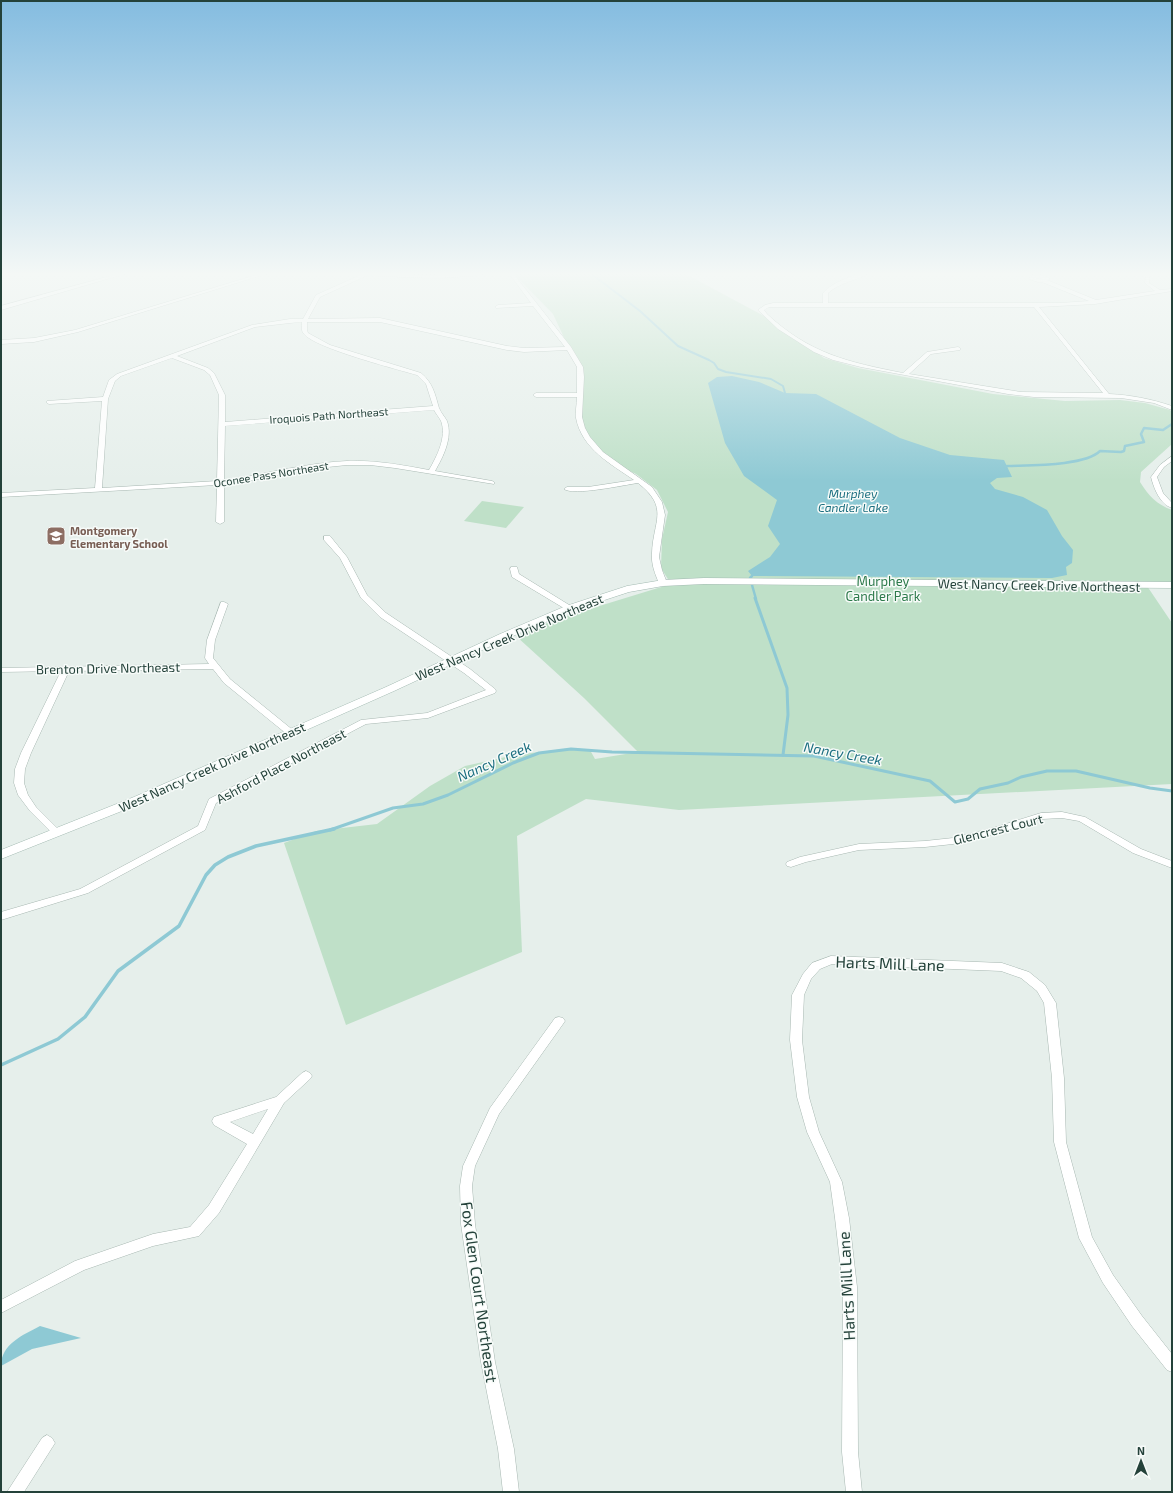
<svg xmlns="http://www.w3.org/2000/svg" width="1173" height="1493" viewBox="0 0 1173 1493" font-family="'Exo 2',sans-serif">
<rect width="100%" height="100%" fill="#e6efeb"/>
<g fill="#bfe0c8">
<path d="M512 272H682L766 317 824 358 858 368 993 394 1065 401 1120 400 1145 403 1170 410 1172 412V444L1141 472 1140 482C1149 496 1156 504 1172 510V582L1145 583 1172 623V784L679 810 586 799 517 836 522 952 346 1025 284 843 316 831 377 824 430 786 465 766 515 755 572 748 590 750 595 759 638 752 584 698 516 636 557 619 671 584 661 568 662 539 668 512 657 490 636 474 604 459 585 434 581 419 582 385 575 361 553 314Z"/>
<path d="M482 501 524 507 506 528 464 521Z"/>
</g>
<g fill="#8ec9d4">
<path d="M732 376 759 382 785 393 816 394 900 438 950 455 1004 460 1012 477 997 478 990 483 995 489 1023 497 1047 510 1062 536 1073 550 1072 563 1066 567 1067 575 1052 578 752 576 748 571 770 557 780 544 768 526 777 500 744 476 725 443 708 383 717 377Z"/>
<path d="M40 1326 81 1338 32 1349 1 1366C1 1344 23 1335 40 1326Z"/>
</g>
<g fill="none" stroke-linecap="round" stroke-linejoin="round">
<path stroke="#8ec9d4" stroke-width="2" d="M589 272 640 311 678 346 709 360 714 363 718 369 726 372 771 379 783 386 785 393"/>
<g stroke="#8ec9d4" stroke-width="2.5">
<path d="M1007 466C1030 465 1085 466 1100 451L1121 452 1124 451 1125 446 1144 442 1141 434 1144 428 1163 430 1172 424"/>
<path d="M752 576 750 578 756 599"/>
</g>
<g stroke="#8ec9d4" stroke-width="3">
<path d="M755 598 787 688 788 715 783 755"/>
<path d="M330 830 393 808 423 804 448 795 513 763 539 753 571 749 612 752 814 756 930 781 955 802 968 799 980 789 1008 783 1021 777 1047 771H1076L1150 788 1172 791"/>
</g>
<path stroke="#8ec9d4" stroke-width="3.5" d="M1 1065 58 1039 85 1017 118 971 179 926 206 875 215 865 228 857 256 846 334 829"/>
<defs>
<g id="street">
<path d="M125 272H131L1 310V306Z"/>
<path d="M266 272H272L78 332 34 342 1 344V340L34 338 75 330Z"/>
<path d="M360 272 425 275 496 272 471 276 437 278 402 277 368 275 320 297 308 319 380 318 507 346 524 348 565 347 533 306 496 308 495 307 498 305 531 303 508 272H512L571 347 583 367 584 377 582 417 585 428 590 437 603 452 652 487 662 502 665 515 659 557 662 570 667 583 666 585H663L659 583C655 574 651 564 652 553 653 521 670 508 638 483 624 485 573 496 564 489L567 487H588L634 480C611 464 582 449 576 418 575 412 577 404 577 397H536L533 395 536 393H577V367L567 350 524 352 507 350 380 322H307V330L308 333 330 345 421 373C433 383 435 394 439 408 441 413 445 417 447 421 453 438 443 457 435 471L492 481 494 482V484L395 468 370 465H347L299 470 264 478 224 485V522L220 524 216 522 217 485 1 497V493L95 488 102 401 49 404 47 403V401L103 397 109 380 117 374 252 325 290 319H303L316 295 363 274ZM302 322C302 327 301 331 304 334 315 348 396 369 417 375L426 384 433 406 225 422V395L214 373 208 368 177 356 255 327 290 323ZM172 358 204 370 210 375 219 395 217 481 102 488 108 399 115 381 121 376ZM434 410C436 414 439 417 441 421 447 437 437 456 429 470 402 465 375 460 347 461 306 463 265 474 224 481L225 426Z"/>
<path d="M700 272H708L695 275 693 274Z"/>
<path d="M865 272H871C857 281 842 281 828 293V303H1060L1089 301 1042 282H1038L1029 279 1030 276C1035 272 1043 275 1049 278V280H1047L1096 300 1155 291 1145 283 1146 272H1150L1149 283 1160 290 1172 289V291L1095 304 1039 307 1109 394C1131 395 1151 399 1172 406V410L1154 403 1121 398 1034 397 1008 394 861 367 833 360 814 352 778 329 758 310 765 305 773 303H823V293C834 281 850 277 865 272ZM1034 277 1042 279H1038ZM769 307H1034L1103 393 1021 392 909 374 931 354 960 350V348L958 347 927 352 903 373C848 362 810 354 767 314L764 310Z"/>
<path d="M1172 456V461L1164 467 1157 477 1163 493 1172 503V508C1160 504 1154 489 1151 477L1160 465Z"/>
<path d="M324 536H330L347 557 367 595 386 613 470 669 495 689 496 691 495 693 428 718 366 724 216 803 205 830 88 893 1 920V912L80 889 198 826 209 799 361 720 427 713 486 690 464 673 380 617 361 598 340 558 324 540Z"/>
<path d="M511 567H517L519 574 574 608 570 610H567L512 577 510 569Z"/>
<path d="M221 602H224L228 604 215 640 213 658 230 679 294 731 295 733 294 735H288L224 683 213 669 69 671 31 753 25 769 24 783 28 795 36 807 61 832 56 835 53 834 30 811 18 795 14 783 15 769 21 753 61 671 1 672V668L209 664 205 658 207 640Z"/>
<path d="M1062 812 1085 817 1141 849 1172 861V868L1133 853 1079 821 1062 818 1042 819 998 833 953 844 925 847 859 850 806 862 791 867 787 866 786 864 787 862 800 857 859 844 925 841 953 838 993 828 1041 813Z"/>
<path d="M831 956 1002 963 1029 972 1045 985 1056 1003 1064 1078 1066 1142 1092 1237 1113 1275 1142 1316 1172 1354V1372L1167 1370 1132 1326 1103 1283 1079 1238 1054 1142 1052 1078 1044 1003 1037 991 1021 978 1001 971 832 964 820 969 811 979 804 995 802 1040 809 1097 819 1132 842 1182 849 1218 857 1287 858 1452 862 1492H846L842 1452 843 1287 835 1218 830 1182 807 1132 797 1097 790 1040 792 995 803 974 812 963Z"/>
<path d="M559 1017 563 1018 565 1021 563 1024 499 1114 475 1166 472 1186 475 1224 495 1362 514 1449 519 1492H503L498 1449 481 1362 461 1224 460 1186 463 1166 490 1108 555 1018Z"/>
<path d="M306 1071 310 1073 312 1076 310 1079 284 1103 219 1213 199 1236 153 1246 84 1270 1 1313V1300L75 1261 153 1234 190 1227 209 1205 247 1144 214 1125 212 1121 214 1117 276 1097 302 1073ZM268 1109 253 1134 230 1122Z"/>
<path d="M47 1435 52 1438 55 1443 24 1492H7L42 1438Z"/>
</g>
<path id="secondary" d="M704 578 1172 582V588L704 584 663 586 629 592 574 610 508 638 394 691 142 803 1 859V850L134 797 386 687 500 634 566 606 627 586 663 580Z"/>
</defs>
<use href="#street" stroke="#a8b8b2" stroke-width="1"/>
<use href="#secondary" stroke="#a4bbb3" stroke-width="1"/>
<use href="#street" fill="#fff" fill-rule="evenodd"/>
<use href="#secondary" fill="#fff" fill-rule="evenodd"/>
</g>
<linearGradient id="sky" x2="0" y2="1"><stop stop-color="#84bce0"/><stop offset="0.57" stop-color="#f4f8f6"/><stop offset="1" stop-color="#f4f8f6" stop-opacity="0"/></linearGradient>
<rect width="1173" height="481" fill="url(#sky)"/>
<defs>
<symbol id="school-square" viewBox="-11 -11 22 22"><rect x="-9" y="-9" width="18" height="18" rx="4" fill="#8d6e63" stroke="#f7fbf9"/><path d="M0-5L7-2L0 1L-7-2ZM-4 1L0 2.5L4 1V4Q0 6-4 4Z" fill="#fff"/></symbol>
</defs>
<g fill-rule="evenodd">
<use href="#school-square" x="45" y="525" width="22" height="22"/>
</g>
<g text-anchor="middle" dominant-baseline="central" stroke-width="3" stroke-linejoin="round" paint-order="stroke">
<g font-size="11" fill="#24423a" stroke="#f7fbf9">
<text transform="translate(329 415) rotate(-4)">Iroquois Path Northeast</text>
<text transform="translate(271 474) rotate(-9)">Oconee Pass Northeast</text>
</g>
<g font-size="11" font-weight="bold" fill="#785e54" stroke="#f7fbf9" text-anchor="start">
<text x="70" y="530">Montgomery<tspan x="70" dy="13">Elementary School</tspan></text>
</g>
<g font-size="12" font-style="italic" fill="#1c6f80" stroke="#f7fbf9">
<text x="853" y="493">Murphey<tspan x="853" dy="14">Candler Lake</tspan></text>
</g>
<g font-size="13" fill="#2d7a4b" stroke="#f7fbf9">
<text x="883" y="581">Murphey<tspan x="883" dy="15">Candler Park</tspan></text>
</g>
<g font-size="13" fill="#24423a" stroke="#f7fbf9">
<text transform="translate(1039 585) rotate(1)">West Nancy Creek Drive Northeast</text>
<text transform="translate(509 637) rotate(-23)">West Nancy Creek Drive Northeast</text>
<text transform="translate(108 668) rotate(-1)">Brenton Drive Northeast</text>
<text transform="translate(281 766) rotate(-28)">Ashford Place Northeast</text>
<text transform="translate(212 767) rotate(-24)">West Nancy Creek Drive Northeast</text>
<text transform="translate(998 829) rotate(-14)">Glencrest Court</text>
</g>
<g font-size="14" font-style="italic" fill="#1c6f80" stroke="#f7fbf9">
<text transform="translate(843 753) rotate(10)">Nancy Creek</text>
<text transform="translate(494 761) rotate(-24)">Nancy Creek</text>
</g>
<g font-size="16" fill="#24423a" stroke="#f7fbf9">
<text transform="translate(890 963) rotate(2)">Harts Mill Lane</text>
<text transform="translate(846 1286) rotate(-93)">Harts Mill Lane</text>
<text transform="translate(480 1292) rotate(82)">Fox Glen Court Northeast</text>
</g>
</g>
<rect width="1173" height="1493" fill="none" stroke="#24423a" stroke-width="4"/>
<g transform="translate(1141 1461)" stroke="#f7fbf9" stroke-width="3" paint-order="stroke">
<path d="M0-3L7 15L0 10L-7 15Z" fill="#24423a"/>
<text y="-6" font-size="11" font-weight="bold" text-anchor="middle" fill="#24423a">N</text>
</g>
</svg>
